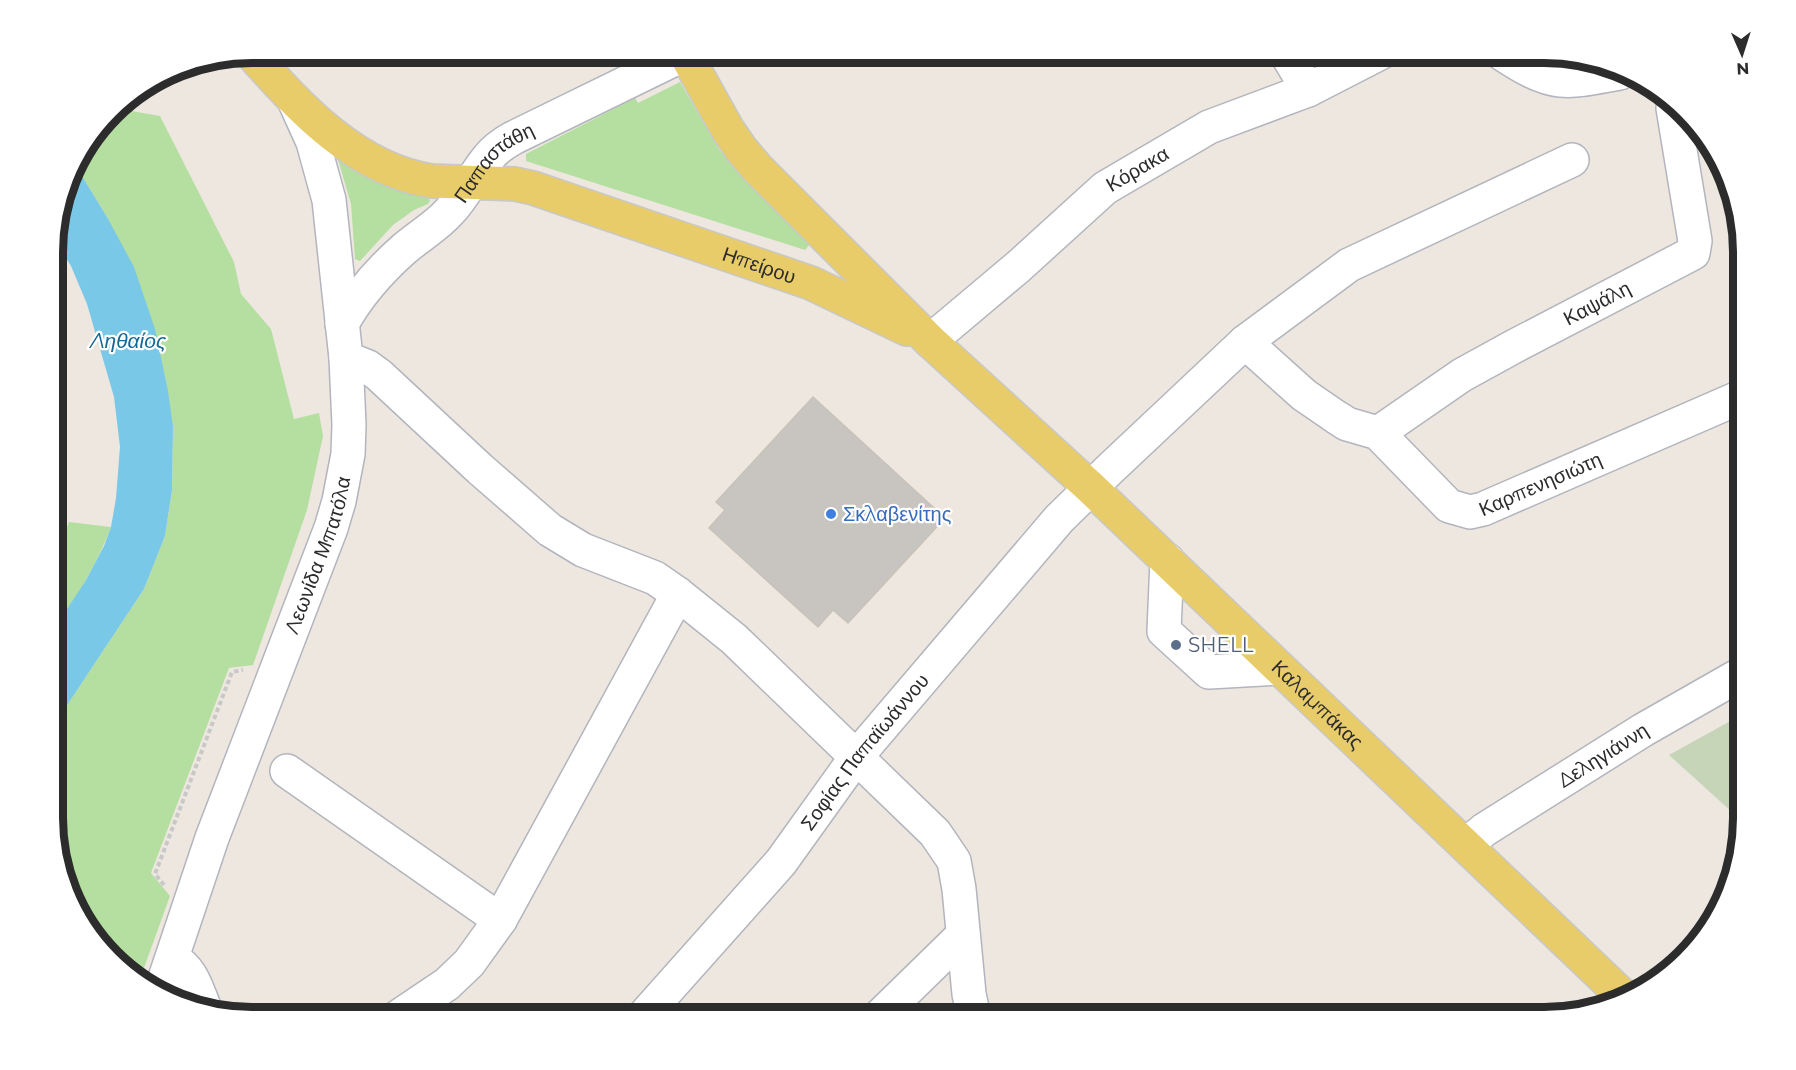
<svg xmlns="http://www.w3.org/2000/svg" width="1796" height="1070" viewBox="0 0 1796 1070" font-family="Montserrat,sans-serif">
<rect width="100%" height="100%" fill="#ede7e0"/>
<g fill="#b5dfa0">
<path d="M680 82 720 151 814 239 805 250 526 161V154L635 98 638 103Z"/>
<path d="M115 108 160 116 234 262 241 294 271 329 294 419 319 413 323 436 307 510 253 665 229 668 151 873 170 896 140 979 86 929 54 844V725L144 589 165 536 172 490 173 427 107 217 74 163Z"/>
<path d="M337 156 405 190 429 198 430 201 428 204 414 210 393 225 360 261 355 259 351 204Z"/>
<path d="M69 522 111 527C97 564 77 597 54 629V563Z"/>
</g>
<g fill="#c6d5b8">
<path d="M1743 714V822L1669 755Z"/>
<path d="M1717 916 1658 977 1651 970Z"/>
</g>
<path fill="#7ac8e7" d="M74 163 107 217 134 267 155 329 168 391 173 427 172 490 165 536 144 589 54 725V629L86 580 104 546 111 527 116 498 120 447 114 397 87 304 71 266 54 238V226Z"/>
<path fill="#c8c4bf" stroke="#c8c3b9" stroke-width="1.5" d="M813 397 945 518 848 623 833 610 818 627 709 528 725 510 716 502Z"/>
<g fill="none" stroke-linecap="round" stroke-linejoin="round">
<defs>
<g id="minor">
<path d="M1286 53 1308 90"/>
<path d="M1501 53C1518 64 1539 78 1560 80 1580 82 1601 76 1620 73"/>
<path id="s1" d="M342 324C358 295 378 272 404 249 419 236 437 226 450 211 465 195 474 175 488 158 495 149 504 143 513 138L687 53"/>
<path id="s2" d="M930 341 1018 267 1105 188 1209 127 1308 90 1380 53"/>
<path id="s3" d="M1245 342 1304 395 1336 417 1347 424 1378 433 1449 506 1470 512 1483 509 1743 396"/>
<path d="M346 358 368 367 379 375 480 469 550 530 583 550 655 578 678 594 734 639 935 833 954 861 959 889 969 994 974 1017"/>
<path id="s4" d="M1378 433 1462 375 1513 347 1693 253 1695 241 1673 108"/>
<path d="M1167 560 1164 631 1209 672 1279 668"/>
<path d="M287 771 500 920"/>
<path id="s5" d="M1466 845 1484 830 1643 730 1743 673"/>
<path d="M172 958C191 969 195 984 203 1004"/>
<path id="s6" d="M160 993 212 838 331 528 339 501 348 454 349 425 346 358 329 200 313 142 294 100"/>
<path d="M398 1017 447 984 469 963 500 920 678 594"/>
<path id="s7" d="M643 1017 781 862 857 756 1059 519 1110 469 1245 342 1349 265 1572 160"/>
<path d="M879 1017 963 935"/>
</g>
<g id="major">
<path id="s8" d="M251 53C299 107 356 170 432 181L515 184 533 188 811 283 907 329"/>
<path id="s9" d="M685 53 728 130 741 149 758 169 930 341 1091 488 1624 997"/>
</g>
</defs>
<use href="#minor" stroke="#b3b5be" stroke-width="36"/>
<use href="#major" stroke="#c8c8c8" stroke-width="36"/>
<g stroke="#c8c8c8" stroke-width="4" stroke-dasharray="4.5 3" stroke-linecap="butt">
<path d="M54 398C63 441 65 497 54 539"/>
<path d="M164 885 155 874 232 672 243 670"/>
</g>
<use href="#minor" stroke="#fff" stroke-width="33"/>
<use href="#major" stroke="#e8cc6a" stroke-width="33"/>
</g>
<circle fill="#3f7fe0" stroke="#fff" stroke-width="2" cx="831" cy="514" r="6"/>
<circle fill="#5c6f8a" stroke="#fff" stroke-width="2" cx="1176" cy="645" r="6"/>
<g text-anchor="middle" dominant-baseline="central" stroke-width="4.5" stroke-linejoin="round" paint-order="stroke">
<g font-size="20" fill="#2c2c2c" stroke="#fff">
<text stroke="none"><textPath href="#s1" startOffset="224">Παπαστάθη</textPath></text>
<text stroke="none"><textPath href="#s2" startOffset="270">Κόρακα</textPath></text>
<text stroke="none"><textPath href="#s8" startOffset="567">Ηπείρου</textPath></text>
<text stroke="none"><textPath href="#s4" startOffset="255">Καψάλη</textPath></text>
<text stroke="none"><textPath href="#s3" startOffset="363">Καρπενησιώτη</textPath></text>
<text stroke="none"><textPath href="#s6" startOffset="466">Λεωνίδα Μπατόλα</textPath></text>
<text stroke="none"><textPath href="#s9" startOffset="912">Καλαμπάκας</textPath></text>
<text stroke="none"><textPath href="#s7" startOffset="346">Σοφίας Παπαϊωάννου</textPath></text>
<text stroke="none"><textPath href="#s5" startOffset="164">Δεληγιάννη</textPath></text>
</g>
<g font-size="20" fill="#366cbe" stroke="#fff" text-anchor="start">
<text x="843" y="514">Σκλαβενίτης</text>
</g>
<g font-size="20" fill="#4e5e75" stroke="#fff" text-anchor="start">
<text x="1188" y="645">SHELL</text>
</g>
<g font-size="21" font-style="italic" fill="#176895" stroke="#fff">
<text x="128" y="340">Ληθαίος</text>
</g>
</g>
<path d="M0 0H1796V1070H0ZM252 63H1544A189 189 0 0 1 1733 252V818A189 189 0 0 1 1544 1007H252A189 189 0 0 1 63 818V252A189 189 0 0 1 252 63Z" fill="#fff" fill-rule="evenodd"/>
<path fill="none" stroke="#2c2c2c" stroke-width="8" d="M252 63H1544A189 189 0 0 1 1733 252V818A189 189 0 0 1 1544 1007H252A189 189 0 0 1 63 818V252A189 189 0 0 1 252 63Z"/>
<g transform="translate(1742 54) rotate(177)" stroke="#ffffff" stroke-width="4.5" paint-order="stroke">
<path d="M0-4.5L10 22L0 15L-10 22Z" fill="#2c2c2c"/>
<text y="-9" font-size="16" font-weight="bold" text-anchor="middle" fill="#2c2c2c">N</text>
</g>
</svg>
